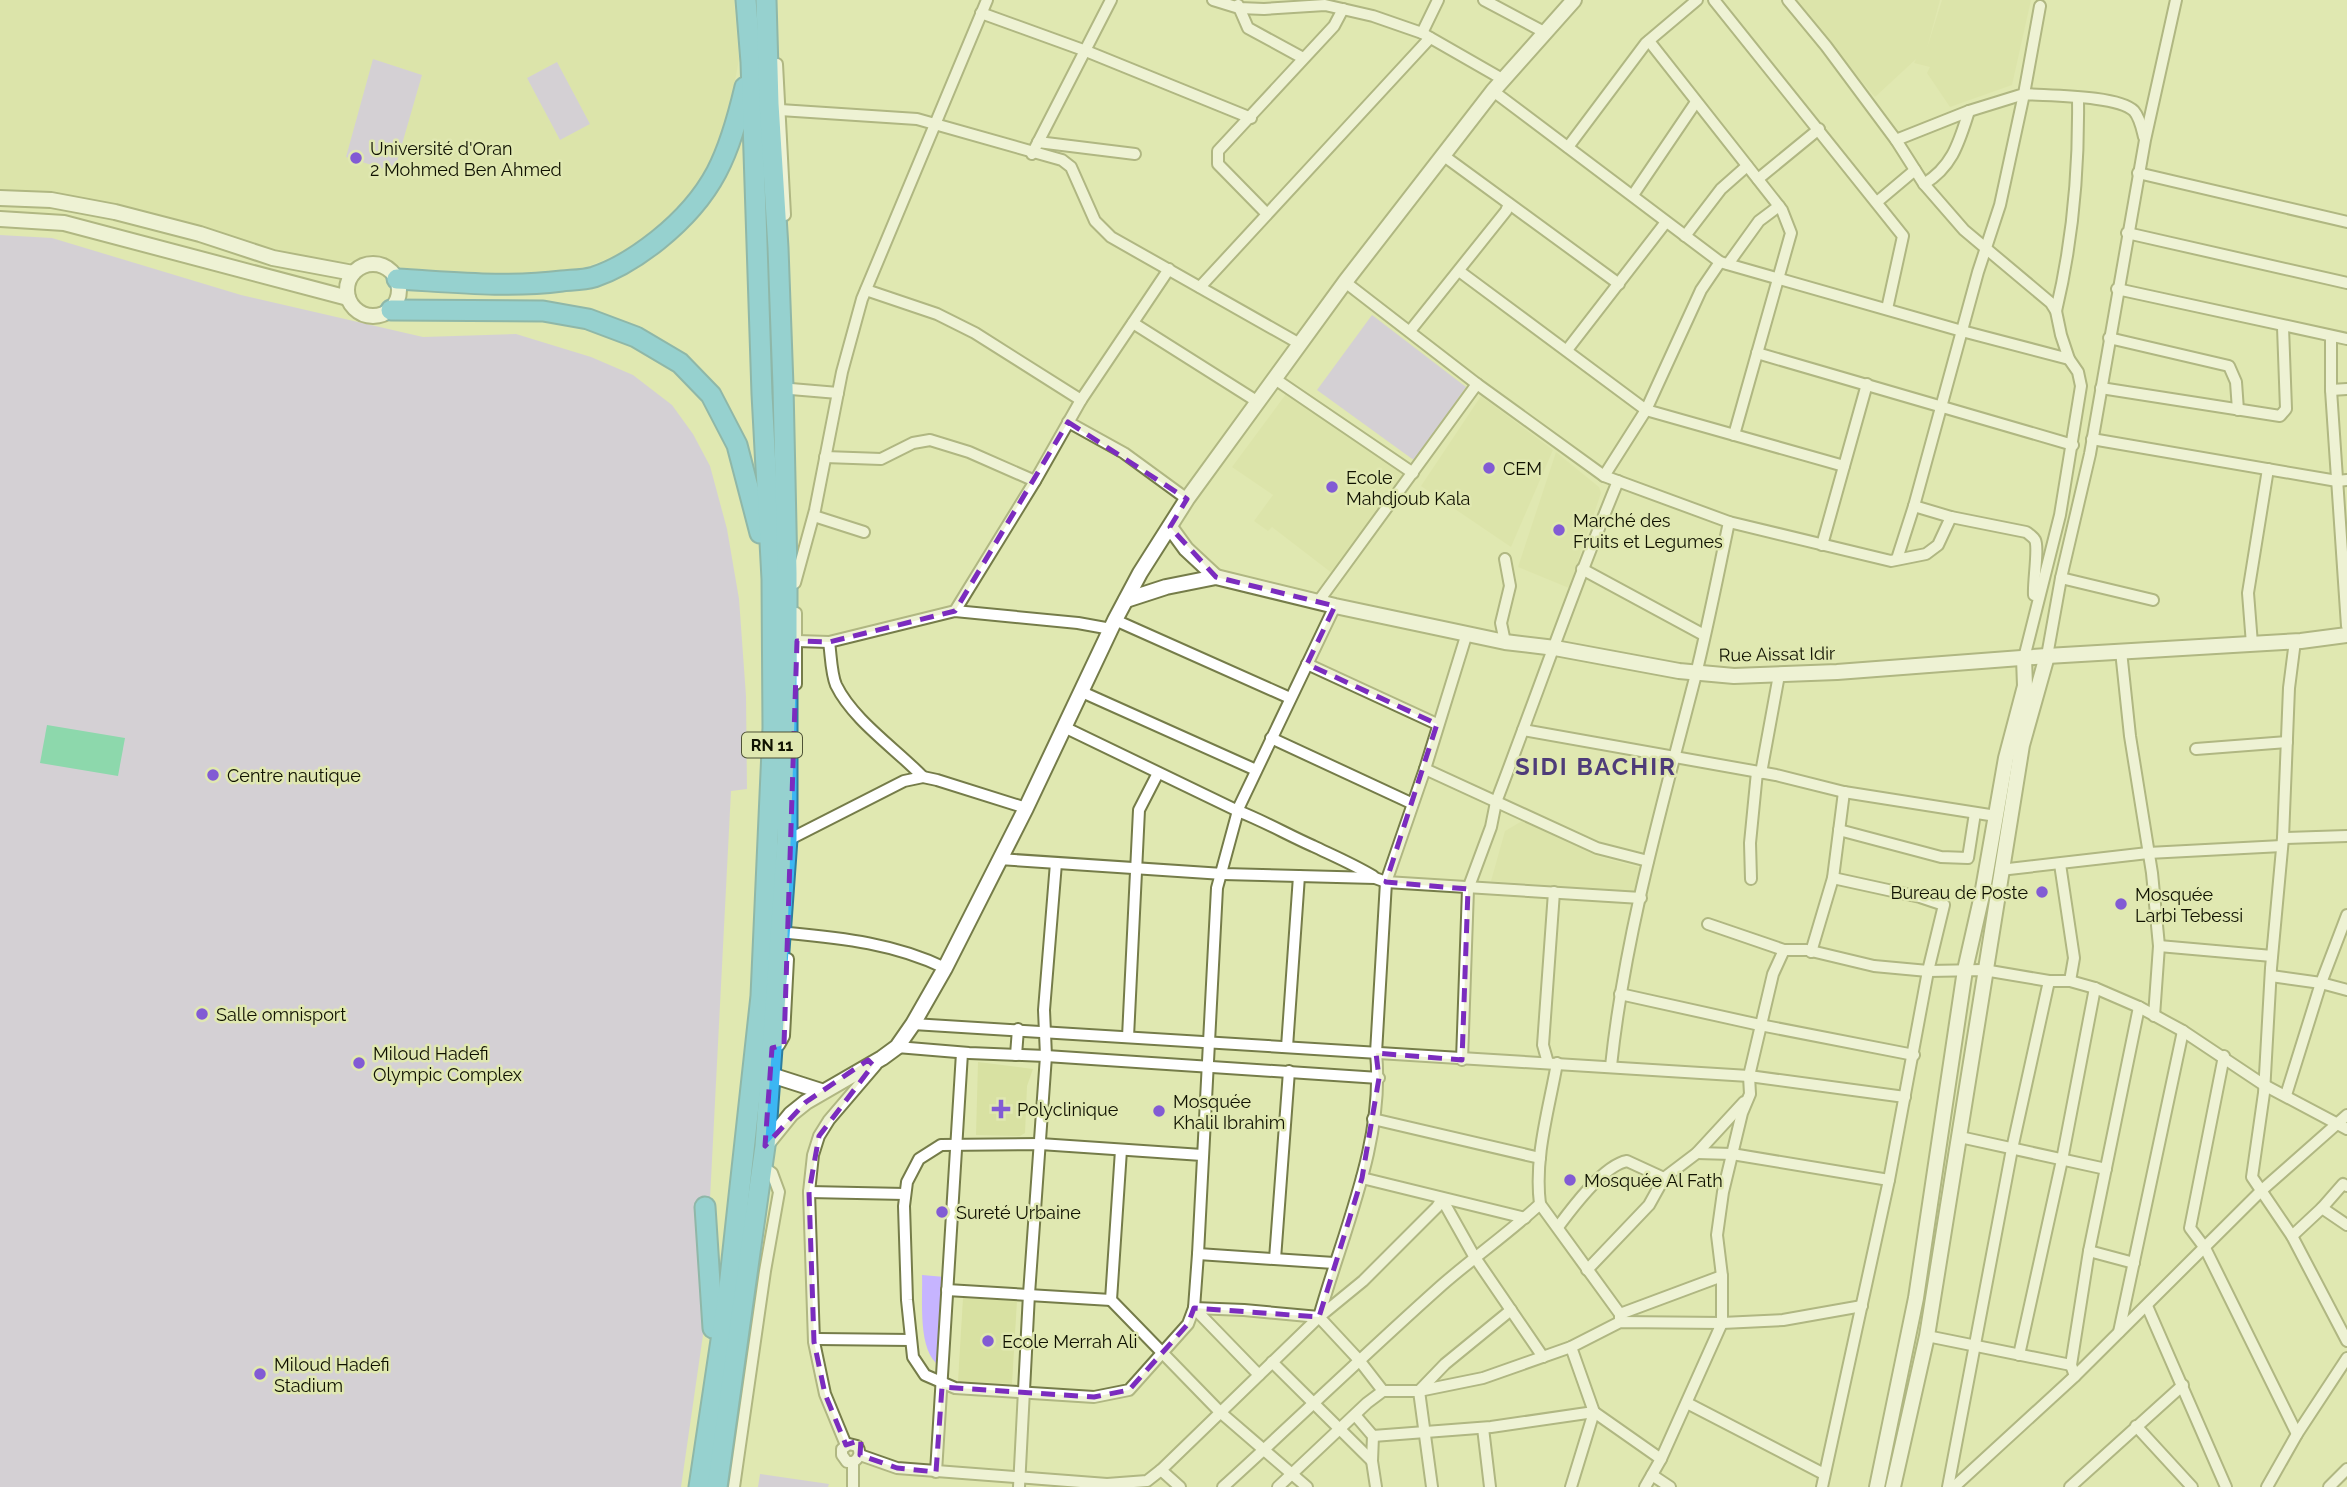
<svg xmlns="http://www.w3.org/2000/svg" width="2347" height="1487" viewBox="0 0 2347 1487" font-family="Raleway,sans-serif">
<rect width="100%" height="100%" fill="#e0e8b1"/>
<g fill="#d8e1a2">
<path d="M0 0H734L739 59 726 130 699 186 669 220 623 253 572 272 419 281 372 254 328 269 160 224 0 198Z"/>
<path d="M1793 0H1940L1927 48 1942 0H2031L2012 85 1950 107 1927 73 1930 67 1914 63 1916 59 1875 97Z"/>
<path d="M1286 394 1409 479 1337 577 1272 527 1268 531 1254 521 1273 495 1232 467Z"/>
<path d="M1481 396 1553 450 1511 547 1421 486Z"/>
<path d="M1556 452 1599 487 1601 493 1569 588 1518 567Z"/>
<path d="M1522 821 1597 856 1641 868 1647 872 1643 889 1635 892 1491 881 1505 831Z"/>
<path d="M978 1062 1033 1069 1027 1086 1025 1133 1020 1136 976 1135Z"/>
<path d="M963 1298 1017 1301 1012 1384 958 1381Z"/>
</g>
<g fill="#c6b4ff">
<path d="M373 59 422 75 394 172 346 157Z"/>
<path d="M557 62 590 124 560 140 527 78Z"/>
<path d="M0 235 52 238 241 295 423 337 516 334 591 357 633 375 672 405 693 434 710 466 727 529 739 599 746 696 747 789 731 791 703 1335 681 1487H0Z"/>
<path d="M1372 315 1466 387 1415 461 1317 390Z"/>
<path d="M922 1275 945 1277 940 1366C917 1352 923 1299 922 1275Z"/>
<path d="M760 1474 829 1484 828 1487H758Z"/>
</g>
<path fill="#28c6a6" d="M47 725 125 738 118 776 40 763Z"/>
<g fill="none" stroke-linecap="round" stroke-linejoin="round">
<defs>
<g id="street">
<path d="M1213 0 1239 8 1264 9 1325 5 1373 16 1422 33 1504 80"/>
<path d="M1484 0 1544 32"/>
<path d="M1714 0 1903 236 1887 309"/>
<path d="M1788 0 1826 46 1896 140 1969 111 2024 94 2040 6"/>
<path d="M1238 5 1248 28 1303 58"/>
<path d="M981 13 1086 51 1251 118"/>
<path d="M1422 33 1438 0"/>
<path d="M1649 41 1782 210 1791 233 1734 435"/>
<path d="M777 64 785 215"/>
<path d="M1493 91 1720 262 1962 331 2069 359"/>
<path d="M780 110 917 119 1062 160 1071 167 1095 221 1111 237 1300 344"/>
<path d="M1896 140 1924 184 1964 230 2051 303 2056 311 2061 335 2069 359 2078 372 2081 386 2060 515 2024 658"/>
<path d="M1038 142 1135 154"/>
<path d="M1568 147 1646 43 1697 0"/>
<path d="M1032 154 1111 0"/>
<path d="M1444 156 1619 284"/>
<path d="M2138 173 2347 222"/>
<path d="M1758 179 1819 129"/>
<path d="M1924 184C1953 166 1959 142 1969 111"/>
<path d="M1633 195 1696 102"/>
<path d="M1877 202 1915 170"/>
<path d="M1266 213 1218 164V151L1334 26 1343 9"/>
<path d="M2127 233 2347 283"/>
<path d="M1685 236 1721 189 1747 166"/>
<path d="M1728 264 1759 221 1779 206"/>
<path d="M1459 271 1646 410 1844 466"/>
<path d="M1345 282 1477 384 1604 476 1729 522 1891 561 1926 554 1938 545 1951 517"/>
<path d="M1200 287 1430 38"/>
<path d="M2117 289 2347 339"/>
<path d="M866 290 937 314 975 333 1081 400"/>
<path d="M2056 311C2073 240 2079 170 2078 98"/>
<path d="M1133 323 1258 402"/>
<path d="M1410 331 1506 211 1509 204"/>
<path d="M2331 337V390L2347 626"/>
<path d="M2109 338 2229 366 2236 382 2238 410"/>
<path d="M1567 350 1666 222"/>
<path d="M1757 353 2073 445"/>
<path d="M1275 379 1413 473"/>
<path d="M2101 388 2280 416 2286 409 2283 327"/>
<path d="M791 389 838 393"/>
<path d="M2331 390 2347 389"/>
<path d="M1068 422 1124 453 1187 499"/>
<path d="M2092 439 2337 481 2347 480"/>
<path d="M825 457 881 459 913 443 930 440 969 452 1035 481"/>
<path d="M1604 476 1646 410 1701 290 1720 262"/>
<path d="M1914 506 1951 517 2026 532C2028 533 2034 538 2035 540 2039 548 2033 582 2034 595"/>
<path d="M814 516 864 532"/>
<path d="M1822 545 1867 384"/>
<path d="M1897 559 1914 506 1978 272 2000 205 2024 94C2048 96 2118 95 2134 111 2140 118 2142 129 2144 137"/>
<path d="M1582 569 1704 635"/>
<path d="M2061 578 2153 600"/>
<path d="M795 583 815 510 842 372 862 299 987 0"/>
<path d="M1318 602 1477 384"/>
<path d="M955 611 1035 481 1081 400 1169 269"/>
<path d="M796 613V684"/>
<path d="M1115 620 1290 698"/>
<path d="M797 641 829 642 955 611 1078 623 1111 629"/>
<path d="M2295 641 2289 688 2283 838 2271 968 2264 1093 2252 1177 2292 1236 2347 1341"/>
<path d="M829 642C831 655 831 673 836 685 853 720 895 748 923 777"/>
<path d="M1505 642 1501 623 1510 586 1505 559"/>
<path d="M2252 644 2248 593 2268 469"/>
<path d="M2121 651 2130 736 2152 873 2159 946 2154 1016"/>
<path d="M2047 656 2061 578 2090 454 2145 140 2176 0"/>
<path d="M1307 664 1437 724"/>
<path d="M1082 692 1256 770"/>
<path d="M1064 727 1238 811C1264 821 1288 835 1313 846 1334 856 1353 864 1373 876"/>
<path d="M1523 730 1776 775 1844 792 1996 816"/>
<path d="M1271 738 1411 803"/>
<path d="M2196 749 2287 742"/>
<path d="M1425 769 1597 848 1648 861"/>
<path d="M1761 773 1779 675"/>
<path d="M1839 830 1941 857 1968 858 1975 813"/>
<path d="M794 837 904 781 923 777 937 780 1026 808"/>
<path d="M2283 838 2347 836"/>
<path d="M999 859 1223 874 1375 878 1386 882 1641 898"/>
<path d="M2060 864 2074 958 2070 981"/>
<path d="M2000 870 2148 853 2282 846"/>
<path d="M1751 879 1750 843 1757 772"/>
<path d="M1708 924 1784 950H1807L1874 966 1928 971 1984 970 2049 981H2070L2095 988 2139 1007 2183 1031 2264 1085 2347 1129"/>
<path d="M789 933C843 938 896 944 945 968"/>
<path d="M2159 946 2272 956"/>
<path d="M1811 952 1833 878 1844 792"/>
<path d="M2271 976 2321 983 2347 990"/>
<path d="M1620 994 1760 1025 1914 1055"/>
<path d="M913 1024 1749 1076 1905 1097"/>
<path d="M1128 1037 1139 810 1158 773"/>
<path d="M897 1047 969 1053 1046 1056 1379 1078"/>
<path d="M1287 1047 1299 876"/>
<path d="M772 1048 779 1045 784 1036 788 959"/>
<path d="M1016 1055 1018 1029"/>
<path d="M2224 1056 2190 1228 2205 1248 2297 1434"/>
<path d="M1462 1060 1468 889 1491 827 1496 802C1537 695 1574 587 1618 481"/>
<path d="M1548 1063 1543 1045 1554 892"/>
<path d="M1611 1066C1625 934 1662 806 1695 678 1708 626 1718 574 1729 522"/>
<path d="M2286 1095 2321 983 2347 915"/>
<path d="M1373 1119 1540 1158"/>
<path d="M1960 1137 2106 1169"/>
<path d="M1121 1150 1111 1300 1220 1412 1307 1487"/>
<path d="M1697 1153 1732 1154 1889 1180"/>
<path d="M1202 1155 1040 1144 941 1145 919 1159 907 1182 904 1206 907 1300 913 1357 925 1375 955 1388 1094 1397 1129 1390 1188 1324 1194 1308 1198 1254 1217 888 1239 807 1335 606"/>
<path d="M1362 1178 1525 1218"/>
<path d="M809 1192 905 1194"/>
<path d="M1540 1204 1620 1314V1322"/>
<path d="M2322 1208 2347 1225"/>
<path d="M1558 1227C1572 1208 1604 1165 1627 1161L1664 1178"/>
<path d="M2292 1236 2322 1208 2343 1184 2347 1186"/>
<path d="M2089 1251 2134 1263"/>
<path d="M1198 1254 1334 1263"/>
<path d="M1275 1259 1289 1071"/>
<path d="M1587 1270 1649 1205 1664 1178 1697 1153 1744 1102"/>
<path d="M947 1290 1111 1300"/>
<path d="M2147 1306 2226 1487"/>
<path d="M1194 1308 1244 1310 1319 1317 1359 1360 1383 1391"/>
<path d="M1194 1308 1259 1375"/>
<path d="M1620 1314 1722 1276"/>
<path d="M1319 1317C1342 1234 1385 1141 1376 1053L1386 882 1425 769 1467 633"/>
<path d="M2119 1332 2183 1031"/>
<path d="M1927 1336 2071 1365"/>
<path d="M818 1339 911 1340"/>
<path d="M2019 1355 2062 1160 2095 988"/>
<path d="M1272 1362 1372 1461"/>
<path d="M2075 1376 2071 1365 2089 1251 2139 1007"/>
<path d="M1687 1403 1824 1474"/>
<path d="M1355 1415 1373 1436 1372 1461 1376 1487"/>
<path d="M2136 1426 2192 1487"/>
<path d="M1483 1428 1490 1487"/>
<path d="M1373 1436 1491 1427 1594 1412 1661 1459"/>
<path d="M846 1445 825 1394 814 1342 809 1192 813 1155 819 1136 829 1120 876 1065"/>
<path d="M860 1455 897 1468 1107 1484 1147 1481 1161 1470 1319 1317 1363 1281 1437 1207 1442 1199 1474 1256 1543 1357"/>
<path d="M1161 1470 1180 1487"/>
<path d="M936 1472 962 1053"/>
<path d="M1652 1475 1670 1487"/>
<path d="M734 1487 765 1271 779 1192 772 1173 762 1166"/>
<path d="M853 1487V1462C860 1458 861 1452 857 1446L849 1444 842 1449V1455L847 1462H853"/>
<path d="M1019 1487 1029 1294 1046 1056 1044 1010 1056 863"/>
<path d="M1223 1487C1297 1420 1368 1351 1442 1285 1474 1257 1509 1233 1540 1204 1534 1157 1549 1109 1557 1063"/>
<path d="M1278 1487 1367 1403 1383 1391H1419L1483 1378 1571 1347 1620 1322 1722 1323 1783 1320 1862 1306"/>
<path d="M1432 1487 1419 1391 1445 1364 1511 1310"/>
<path d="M1571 1487 1594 1412 1571 1347"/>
<path d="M1645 1487 1661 1459 1722 1323V1276L1717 1235 1723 1192 1742 1113 1750 1094 1749 1076 1773 974 1784 950"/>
<path d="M1822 1487 1889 1180 1928 971 1944 905 1920 897 1833 878"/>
<path d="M1948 1487 2012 1149 2049 981"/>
<path d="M1954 1487 2075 1376 2262 1190 2347 1115"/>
<path d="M2070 1487 2183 1385"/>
<path d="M2267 1487 2297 1434 2347 1358"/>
<path d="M2329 1487 2347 1469"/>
</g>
<g id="secondary">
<path d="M0 198 51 200 115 212 200 234 273 258 353 273"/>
<path d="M0 219 64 223 348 298"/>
<circle cx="373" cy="290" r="26"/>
<path d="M1170 527 1186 549 1216 577"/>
<path d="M1126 600 1166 587 1216 577 1335 606 1505 642 1555 648 1679 671 1734 676 1837 672 2047 656 2301 641 2347 635"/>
<path d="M771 1075 821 1091"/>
<path d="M765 1146 791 1114 806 1102 882 1058 897 1047 913 1024 945 968 1026 808 1115 620 1140 573 1187 499 1345 282 1493 91 1574 0"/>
<path d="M1877 1487 1916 1298 1965 970 1982 895 2006 758 2025 686 2024 658"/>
<path d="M1893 1487 1927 1336 2022 745 2047 656"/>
</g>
<g id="highway">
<path d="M397 279C452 282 507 288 562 281 572 280 584 280 594 277 618 269 638 256 658 240 714 195 729 155 745 87"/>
<path d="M391 310 543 311 588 319 636 337 680 363 711 395 737 445 760 533"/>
<path d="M705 1207 713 1328"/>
<path d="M699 1487 729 1287 761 996 773 728 772 579 762 394 751 62 746 0"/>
<path d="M717 1487 765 1146 787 839V573L783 386 778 248 769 104 766 0"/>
</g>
</defs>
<use href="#street" stroke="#757c49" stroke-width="14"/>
<use href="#secondary" stroke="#757c49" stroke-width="18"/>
<use href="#highway" stroke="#2d7d9e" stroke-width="23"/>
<use href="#street" stroke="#fff" stroke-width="10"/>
<use href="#secondary" stroke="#fff" stroke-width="14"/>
<use href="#highway" stroke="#3cb6f3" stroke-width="19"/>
</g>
<path d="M0 0H2347V1487H0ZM1068 422 1187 499 1170 527 1216 577 1335 606 1307 664 1437 724 1386 882 1468 889 1462 1060 1376 1053 1379 1078 1362 1178 1319 1317 1194 1308 1188 1324 1129 1390 1094 1397 942 1387 936 1472 897 1468 860 1455 861 1440 846 1445 825 1394 814 1342 809 1192 819 1136 873 1065 868 1060 806 1102 765 1146 772 1048 784 1045 797 641 829 642 955 611Z" fill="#e0e8b1" fill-opacity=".55" fill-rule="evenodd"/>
<path fill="none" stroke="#7b2cbf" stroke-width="5" stroke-dasharray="14 9" stroke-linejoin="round" d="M1068 422 1187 499 1170 527 1216 577 1335 606 1307 664 1437 724 1386 882 1468 889 1462 1060 1376 1053 1379 1078 1362 1178 1319 1317 1194 1308 1188 1324 1129 1390 1094 1397 942 1387 936 1472 897 1468 860 1455 861 1440 846 1445 825 1394 814 1342 809 1192 819 1136 873 1065 868 1060 806 1102 765 1146 772 1048 784 1045 797 641 829 642 955 611Z"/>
<g fill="#825bd4" stroke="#e0e8b1" stroke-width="2.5">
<circle cx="356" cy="158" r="7"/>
<circle cx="1489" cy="468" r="7"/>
<circle cx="1332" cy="487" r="7"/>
<circle cx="1559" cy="530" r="7"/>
<circle cx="213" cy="775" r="7"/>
<circle cx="2042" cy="892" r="7"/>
<circle cx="2121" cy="904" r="7"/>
<circle cx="202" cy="1014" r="7"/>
<circle cx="359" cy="1063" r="7"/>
<path d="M997.5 1098.5h7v7h7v7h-7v7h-7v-7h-7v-7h7z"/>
<circle cx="1159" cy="1111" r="7"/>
<circle cx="1570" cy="1180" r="7"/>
<circle cx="942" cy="1212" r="7"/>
<circle cx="988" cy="1341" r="7"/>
<circle cx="260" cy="1374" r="7"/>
</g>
<g text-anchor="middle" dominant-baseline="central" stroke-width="5" stroke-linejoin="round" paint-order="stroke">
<rect fill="#e0e8b1" stroke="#4e5236" stroke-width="2" x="742" y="732.5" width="60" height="25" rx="5"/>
<g font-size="16" font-weight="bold" fill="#101201">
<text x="772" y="745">RN 11</text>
</g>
<g font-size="18" fill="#101201" stroke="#e0e8b1" text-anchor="start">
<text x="370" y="148">Université d'Oran<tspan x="370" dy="21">2 Mohmed Ben Ahmed</tspan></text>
<text x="1503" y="468">CEM</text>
<text x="1346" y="477">Ecole<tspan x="1346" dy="21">Mahdjoub Kala</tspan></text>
<text x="1573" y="520">Marché des<tspan x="1573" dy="21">Fruits et Legumes</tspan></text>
<text x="227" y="775">Centre nautique</text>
<text x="2028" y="892" text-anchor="end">Bureau de Poste</text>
<text x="2135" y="894">Mosquée<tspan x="2135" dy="21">Larbi Tebessi</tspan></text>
<text x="216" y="1014">Salle omnisport</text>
<text x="373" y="1053">Miloud Hadefi<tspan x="373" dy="21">Olympic Complex</tspan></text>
<text x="1173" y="1101">Mosquée<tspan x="1173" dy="21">Khalil Ibrahim</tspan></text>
<text x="1017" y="1109">Polyclinique</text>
<text x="1584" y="1180">Mosquée Al Fath</text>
<text x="956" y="1212">Sureté Urbaine</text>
<text x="1002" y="1341">Ecole Merrah Ali</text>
<text x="274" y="1364">Miloud Hadefi<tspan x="274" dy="21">Stadium</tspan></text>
</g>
<g font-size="18" fill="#101201" stroke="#e0e8b1">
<text transform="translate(1777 654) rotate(-1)">Rue Aissat Idir</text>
</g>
<g font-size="24" font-weight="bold" letter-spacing="2" fill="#4e3c79" stroke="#e0e8b1">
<text x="1596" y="766">SIDI BACHIR</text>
</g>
</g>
</svg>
